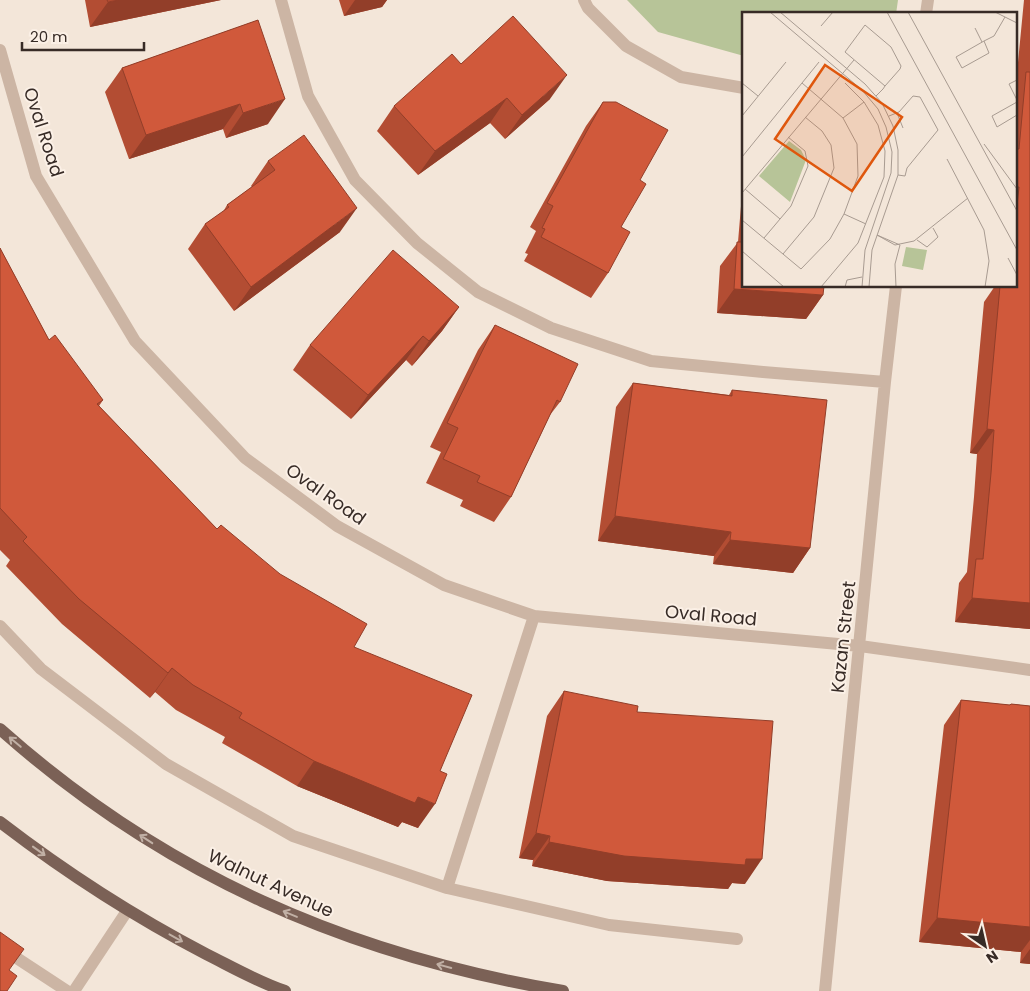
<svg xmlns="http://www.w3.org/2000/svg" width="1030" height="991" font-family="Poppins,sans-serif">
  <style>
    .green { fill: #b7c498 }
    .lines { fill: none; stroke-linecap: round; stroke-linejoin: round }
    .minor { stroke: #ccb5a4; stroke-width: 12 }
    .major { stroke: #7b6156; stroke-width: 12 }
    .wall { fill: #b34d33 }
    .shaded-wall { fill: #923e29 }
    .building { fill: #d0593b; stroke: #923e29 }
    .oneway { stroke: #c1b0a5 }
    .labels { text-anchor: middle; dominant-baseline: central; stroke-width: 4; stroke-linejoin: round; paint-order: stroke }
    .street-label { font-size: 18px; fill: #372b26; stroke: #fbf0e6 }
    .inset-road { fill: none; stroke: #a89b91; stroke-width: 1 }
    .view { fill: #df570d; fill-opacity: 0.15; stroke: #df570d; stroke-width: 2.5 }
    .inset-edge { fill: none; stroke: #372b26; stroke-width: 2.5 }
  </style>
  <rect width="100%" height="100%" fill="#f3e6d9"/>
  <path class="green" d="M627,0H898L896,14H744V56L658,32Z"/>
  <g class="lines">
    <path class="minor" d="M281,0L308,96L355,180L417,243L478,292L551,328L651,361L763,372L885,382
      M584,0L588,8L626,46L681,77L744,88
      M926,14L928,0
      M0,50L36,176L135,341L245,458L337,526L444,585L534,616L860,646L1030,670
      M0,626L41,669L166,764L293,836L447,888L609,925L737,939
      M447,888L534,616
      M0,947L67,991
      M74,991L127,911
      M825,991L885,382L896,286"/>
    <path class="major" d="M0,729C164,875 348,955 563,991
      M0,822C65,872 133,916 206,954C232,967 258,982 285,991"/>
  </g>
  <path class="wall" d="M85,0H221L90,27Z
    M339,0H387L382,7L344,16Z
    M1024,0H1030V629L955,622L959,583L967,572L974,497L977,454L970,453L984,302L995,286H1016V83Z
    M258,20L268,124L226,138L223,129L129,159L105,92L122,68Z
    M461,64L550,99L505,139L490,123L418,175L377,131L394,106Z
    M603,102L640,180L621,227L608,273L591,298L524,261L528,254L525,253L536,231L530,227L586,126Z
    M268,161L340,232L234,311L188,249L205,224L223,212L227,205L252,187L251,186Z
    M744,170V286L823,295L806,319L717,313L720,266L738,242Z
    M0,248L49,340L103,400L99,406L217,529L354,647L440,771L418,828L402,822L398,827L297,786L222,743L225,737L176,710L155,692L150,698L62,624L6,566L10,560L0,550Z
    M459,307L442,331L412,366L406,360L351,419L293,370L310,345Z
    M495,325L560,402L550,415L511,497L494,522L460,506L463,500L426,483L441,452L430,447L478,350Z
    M633,383L729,395L732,390L810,548L793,573L713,564L714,556L598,541L616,407Z
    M564,691L637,712L745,884L732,883L728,889L607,881L532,866L533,860L519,858L547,716Z
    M961,700L1009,705L1011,704L1030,706V964L1020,963L1021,952L919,942L944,725Z"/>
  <path class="shaded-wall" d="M119,0H221L90,27L108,2Z
    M355,0H387L382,7L344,16Z
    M567,75L550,99L505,139L522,115Z
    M507,98L490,123L418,175L435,151Z
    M285,99L268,124L226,138L243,113Z
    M240,104L223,129L129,159L146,135Z
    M357,208L340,232L234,311L251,287Z
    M734,289L823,295L806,319L717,313Z
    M459,307L442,331L412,366L429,341Z
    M423,336L406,360L351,419L368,395Z
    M987,429L994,430L977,454L970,453Z
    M615,516L731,532L714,556L598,541Z
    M730,540L810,548L793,573L713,564Z
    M972,598L1030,603V629L955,622Z
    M172,668L155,692L150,698L168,673Z
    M314,761L418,797L435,804L418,828L402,822L398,827L297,786Z
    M536,833L550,836L533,860L519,858Z
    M549,842L746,859H762L745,884L732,883L728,889L607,881L532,866Z
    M937,918L1030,927V940L1021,952L919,942Z
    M1030,949V964L1020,963Z"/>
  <path class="building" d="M107,0H119L108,2Z
    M513,16L567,75L522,115L507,98L435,151L394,106L452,54L461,64Z
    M258,20L285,99L243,113L240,104L146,135L122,68Z
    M1026,72H1030V603L972,598L976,559H983L991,473L994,430L987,429L1000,286H1016V215L1019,187H1016V149H1019Z
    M603,102H616L668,130L640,180L646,184L621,227L630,232L608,273L541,237L545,229L542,228L553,206L547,203Z
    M304,135L357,208L251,287L205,224L229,207L227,205L275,170L268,161Z
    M737,242H744V286H824L823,295L734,289Z
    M0,248L49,340L55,335L103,400L97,404L217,529L221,525L280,574L367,624L354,647L472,695L440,771L447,774L435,804L418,797L415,803L314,761L239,718L242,713L193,685L172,668L168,673L79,599L23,541L27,537L0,508Z
    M393,250L459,307L429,341L423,336L368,395L310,345Z
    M495,325L578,364L560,402L557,400L511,497L477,482L480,476L443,459L458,428L447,423Z
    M633,383L732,396V390L827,400L810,548L730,540L731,532L615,516Z
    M564,691L638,706L637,712L773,721L762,859H746L745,865L624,856L549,842L550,836L536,833Z
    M961,700L1010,705L1011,704L1030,706V927L937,918Z
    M0,932L24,949L9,970L17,976L7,991H0Z"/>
  <defs><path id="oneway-shaft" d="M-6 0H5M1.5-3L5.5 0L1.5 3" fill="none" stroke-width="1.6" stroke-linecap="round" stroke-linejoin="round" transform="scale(1.25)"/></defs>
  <g class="oneway">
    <use href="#oneway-shaft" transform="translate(15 742) rotate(-140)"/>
    <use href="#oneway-shaft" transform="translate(146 839) rotate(-147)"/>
    <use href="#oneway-shaft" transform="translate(39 851) rotate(36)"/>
    <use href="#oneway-shaft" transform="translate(290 914) rotate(-157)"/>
    <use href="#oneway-shaft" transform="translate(176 938) rotate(29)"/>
    <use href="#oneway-shaft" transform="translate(444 966) rotate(-165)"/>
  </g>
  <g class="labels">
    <g class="street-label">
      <text transform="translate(44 132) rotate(72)">Oval Road</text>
      <text transform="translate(326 494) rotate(35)">Oval Road</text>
      <text transform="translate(711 615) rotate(5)">Oval Road</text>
      <text transform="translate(843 637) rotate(-84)">Kazan Street</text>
      <text transform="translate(271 883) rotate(25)">Walnut Avenue</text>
    </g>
  </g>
  <g transform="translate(742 12)">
    <rect width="275" height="275" fill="#f3e6d9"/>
    <path d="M47,129L59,138L64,148L48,190L17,164ZM164,235L185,238L181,258L160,254Z" fill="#b7c498"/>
    <path class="inset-road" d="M28,0L120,78L136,97L144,115L150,140L149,161L123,238L120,275M38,0L123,72L140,91L151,114L156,138V163L130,238L127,275M145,0L275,238M166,0L275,199M253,0L275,11M79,14L91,0M233,16L240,30M242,29L247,41L220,56L214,45L242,29L252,24L263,5M275,68L267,72L275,88M0,71L16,84M134,84L141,77L143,74L158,57L159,54L149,35L123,13L103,40L143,74M275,90L250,104L255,115L275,103M155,101L161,116M0,104L44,50M147,104L157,100L171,84L178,85L196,118L165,156L163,164L156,163M101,106L122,90M242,132L275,177M0,145L77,50M205,147L242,218L247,249L243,275M3,177L38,207M0,181L112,48M102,202L124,212M0,208L59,257L88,227L102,202L116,164L115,132L101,106L60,71M135,223L153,233L172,229L226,186M135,223L158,233M22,226L49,194L66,154L63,139L46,125M175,228L185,235L196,225L191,216M0,239L42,275M41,242L72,205L92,156L89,133L80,119L63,105M266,246L275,263M79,275L116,231L142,165L143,139L136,113L122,90L103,71M103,275L105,268L120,265M154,275L153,252L158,233"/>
    <path class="view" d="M83,53L160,105L110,179L33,127Z"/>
    <rect width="275" height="275" class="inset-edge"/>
  </g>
  <g transform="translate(985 946) rotate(146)" stroke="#fbf0e6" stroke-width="4" paint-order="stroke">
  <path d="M0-4L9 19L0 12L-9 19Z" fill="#372b26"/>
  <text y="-8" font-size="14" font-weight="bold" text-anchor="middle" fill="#372b26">N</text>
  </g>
  <path d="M22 42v8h122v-8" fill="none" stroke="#372b26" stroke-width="2.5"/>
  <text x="30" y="42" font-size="15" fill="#372b26" stroke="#fbf0e6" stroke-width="4" paint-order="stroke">20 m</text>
</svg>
